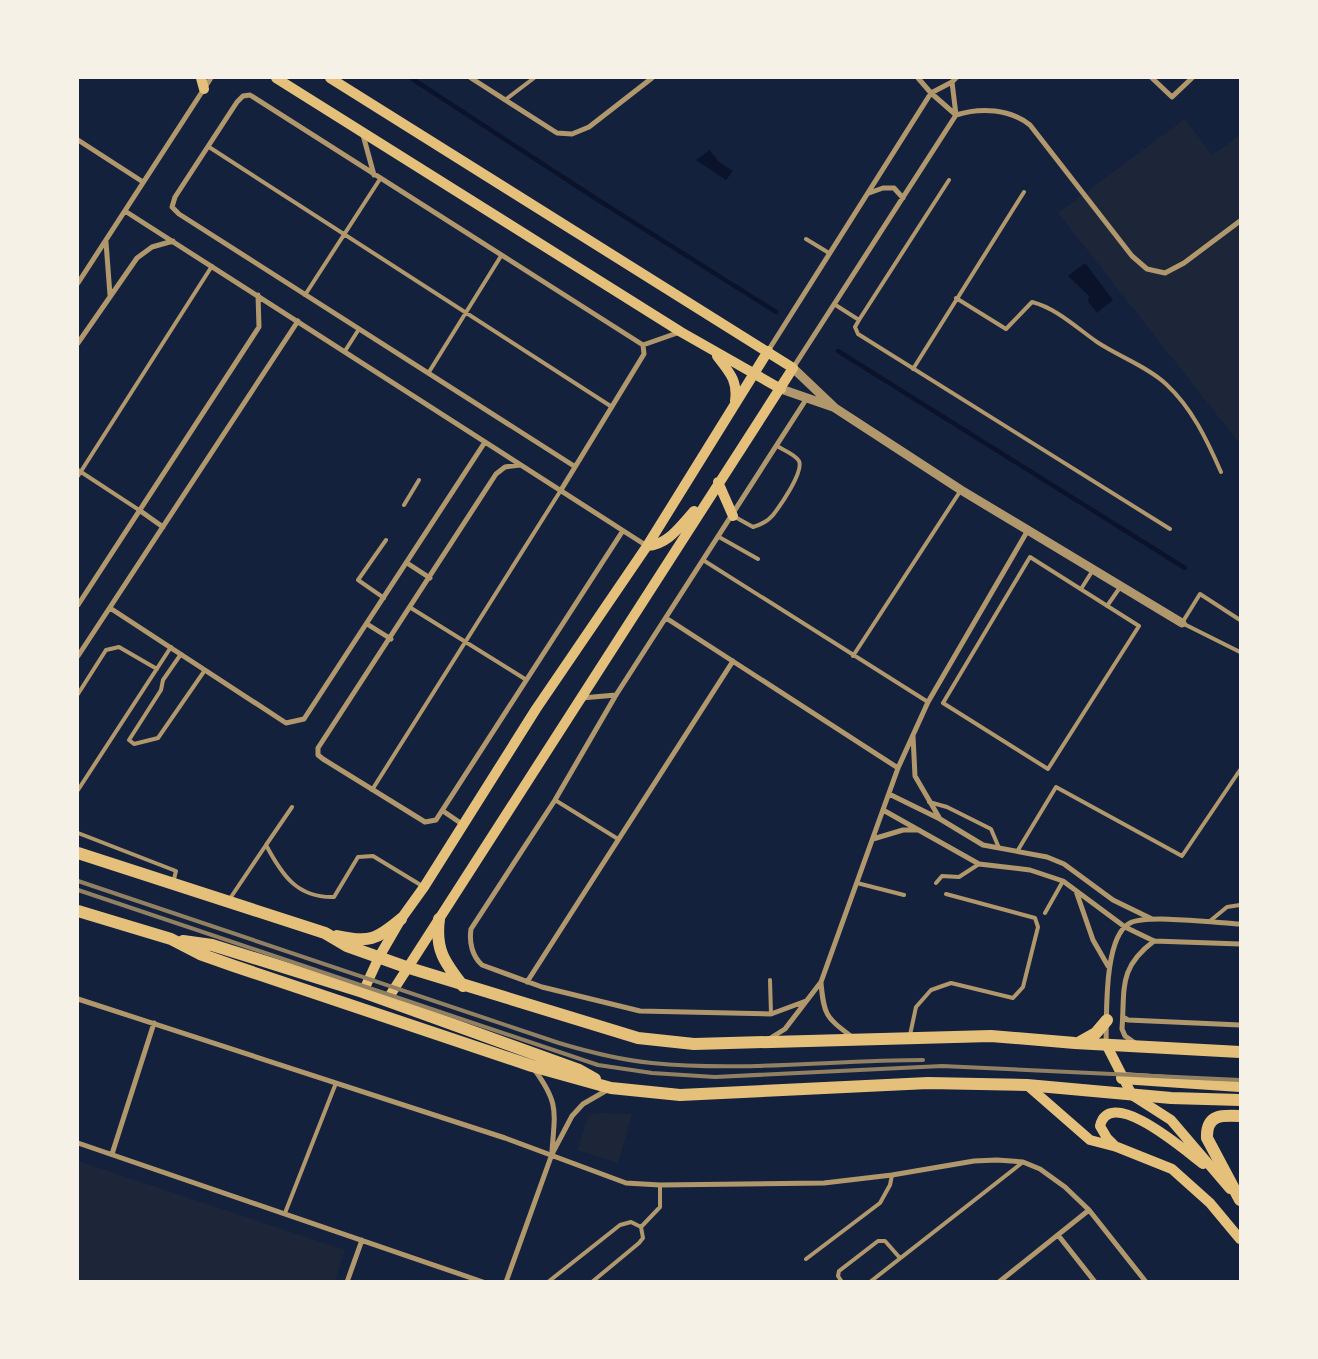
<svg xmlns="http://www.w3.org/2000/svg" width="1318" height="1359" font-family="'Titillium Web',sans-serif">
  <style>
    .green { fill: #1d2539 }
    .water { fill: #0b132b }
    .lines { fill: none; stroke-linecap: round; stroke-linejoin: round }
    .stream { stroke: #0b132b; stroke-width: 4.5 }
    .service { stroke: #b1986c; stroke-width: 4 }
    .minor { stroke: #b1986c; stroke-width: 5 }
    .tertiary { stroke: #b1986c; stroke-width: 9 }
    .secondary { stroke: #e5c07b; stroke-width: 10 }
    .primary { stroke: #e5c07b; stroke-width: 12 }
    .rail { stroke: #918062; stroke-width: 4 }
  </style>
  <rect width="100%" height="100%" fill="#14213d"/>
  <path class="green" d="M1185,119L1212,155L1240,135V444L1058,213Z
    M598,1113L632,1114L618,1163L577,1150L589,1115Z
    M78,1161L345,1250L335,1281H78Z"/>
  <path class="water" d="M710,150L718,161L733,171L726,180L696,160Z
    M1085,263L1113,300L1097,313L1088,301L1089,296L1068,276Z"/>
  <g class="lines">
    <path class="stream" d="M411,78L595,198L776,312
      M838,351L1185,568"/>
    <path class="service" d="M505,100L534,78
      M209,147L612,407
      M949,180L859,320L855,327L858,334L1170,529
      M806,239L829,253
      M305,295L380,179
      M956,298L1006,329L1032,302C1056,308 1077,328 1097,342C1118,356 1148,367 1166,384C1192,408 1207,440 1221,472
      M834,304L859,320
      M345,351L359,329
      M913,369L1024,192
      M429,372L501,256
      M78,470L139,510
      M78,476L212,266
      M404,505L419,480
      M735,517L753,527C760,525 768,521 773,515C780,506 804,472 799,461C795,454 783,450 777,446
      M719,537L758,559
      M1030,557L1139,626L1048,769L943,703Z
      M703,560L928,702
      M1081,589L1093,570
      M384,598L358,580L386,540
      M1107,606L1121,586
      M411,608L525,679
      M1240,620L1200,594L1182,623L1240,652
      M181,654L163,680L161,690L129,740L134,744L158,738L205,670
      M853,656L961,490
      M78,694L106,650L119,647L157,669
      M78,790L171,647
      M372,790L561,490
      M555,800L618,839
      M929,802L947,807L991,829L999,848
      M78,833L176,871L173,883
      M266,845L292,807
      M1018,850L1056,787L1182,856L1240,770
      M857,883L904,895
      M936,883L942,876L959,877L979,864
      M229,900L266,845C282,875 297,898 334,897L358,857L373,856L424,887
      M1045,913L1063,881
      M1210,921L1227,907L1240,905
      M770,980L771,1014
      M910,1035L916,1007L931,990L951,983L1013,998L1023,987L1038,927L1035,918L946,894
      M285,1213L336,1083
      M641,1227L660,1207V1185
      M806,1259L880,1203L890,1185L892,1175
      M548,1282L620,1225L631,1222L641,1227L643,1238L639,1243L592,1282
      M842,1282L838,1276L839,1271L878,1241H885L900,1258
      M870,1282L1023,1162"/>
    <path class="minor" d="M471,78L557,133L572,134L589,127L652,78
      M918,78L931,93L956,115
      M1152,78L1172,97L1192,78
      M956,115C981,107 1010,109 1030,125L1132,256L1147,269L1165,273L1184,263L1240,221
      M363,135L374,175
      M78,140L143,182
      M869,193L883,188H894L903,198
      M125,211L647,546
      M106,242L110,295
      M78,283L211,78
      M78,343L137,258L152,247L173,241
      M643,345L680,332
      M768,351L931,93L952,82L956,78
      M793,368L956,115L952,82
      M520,465L505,467L496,474L318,748V755L323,759L425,822L436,820L622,532
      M574,466L179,214L172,207L175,197L237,102L243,96L250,95L643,345
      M561,490L644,354L643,345
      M139,510L163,527
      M407,563L430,578
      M78,605L259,327L258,295
      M110,608L286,723L304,719L485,442
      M666,618L898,768
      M367,624L391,639
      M78,656L298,321
      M582,698L616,695
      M913,736L915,776L940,819
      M889,794L940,819L983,845L1047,857L1064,864L1113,900L1152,919
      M883,810L979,864L1030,870L1063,881L1125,927L1154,941L1240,944
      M443,811L462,824
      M873,839L903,830H919
      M1076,891L1093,940L1108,966
      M527,982L733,661
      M821,983C824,1016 826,1017 852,1037
      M78,999L505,1138L626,1183L660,1185L824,1183L892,1175L974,1161L997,1160L1023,1162L1040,1169L1065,1187L1089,1210L1146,1282
      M806,1001L771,1014L640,1011L542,987L482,965C472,956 469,942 471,929L555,800L616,695L807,398
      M1123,1017L1128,1020L1240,1025
      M769,1039L785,1029L821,982L898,768L928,702L1028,530
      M1106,1043C1107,1017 1103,937 1130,923C1147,914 1218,923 1240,924
      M1135,1043L1125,1036L1122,1029C1125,988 1118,968 1154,941
      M534,1069C559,1103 555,1111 552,1151
      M78,1143L483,1282
      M112,1154L154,1023
      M1058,1235L1095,1282
      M347,1282L362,1240
      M506,1282L552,1154L572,1116L583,1104L609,1089
      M999,1282L1089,1210"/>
    <path class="tertiary" d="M793,368L835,408L961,490L1182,623
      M781,389L833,407"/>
    <path class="secondary" d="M201,78L204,89
      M276,78L681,332L781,389
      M330,78L793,368L387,1000
      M717,356C729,372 738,380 735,401
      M718,482L733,516
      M647,546C668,545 680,526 694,511
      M363,992L379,957L401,919L424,887L536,709L647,546L768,351
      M1106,1044L1132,1095L1171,1120L1230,1189
      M1027,1085L1090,1140L1117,1147L1172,1169L1210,1203L1240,1239
      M1116,1147L1107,1138L1100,1126C1110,1084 1188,1153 1203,1164"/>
    <path class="primary" d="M78,853L325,933L347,946L406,967L638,1038L694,1044L991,1036L1075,1043L1240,1052
      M78,911L171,939L200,954L234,966L532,1066L611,1088L680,1095L928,1083L1027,1085L1171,1098L1240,1100
      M439,919C435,949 444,962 463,986
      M337,936C369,943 376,940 401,919
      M183,941L212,945L363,992L579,1070L595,1079
      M1080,1042L1096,1033L1107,1020
      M1122,1078L1240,1086
      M1240,1116C1222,1115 1206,1114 1207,1138L1240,1200"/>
    <path class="rail" d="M78,881L559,1043C589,1052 620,1060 652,1063C742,1072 833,1060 923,1060
      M78,890L598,1065L652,1073L715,1077L942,1066L1240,1080"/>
  </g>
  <rect width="1318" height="1359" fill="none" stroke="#f6f1e7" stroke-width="158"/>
</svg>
